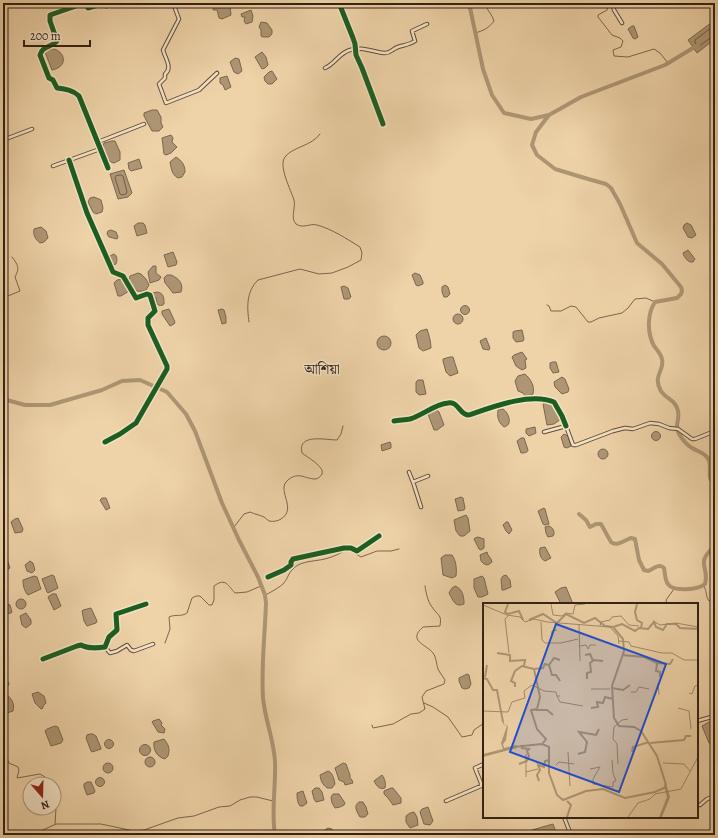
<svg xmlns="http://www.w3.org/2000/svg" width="718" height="838" font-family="Alegreya,'Noto Serif Bengali',serif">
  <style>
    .water { fill: #ae9675; stroke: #7c674e }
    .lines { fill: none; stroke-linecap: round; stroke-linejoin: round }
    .shore { stroke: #705c44; stroke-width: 1 }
    .stream { stroke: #7c674e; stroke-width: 1 }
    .river { stroke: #ae9675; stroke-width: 4 }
    .minor-casing { stroke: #604d38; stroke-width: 4.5 }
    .minor { stroke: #f4e2c6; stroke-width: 2.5 }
    .cycleway-casing { stroke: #f4e2c6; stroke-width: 8 }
    .cycleway { stroke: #1b5e20; stroke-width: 5 }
    .labels { text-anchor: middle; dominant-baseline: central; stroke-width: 3; stroke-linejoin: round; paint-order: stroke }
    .quarter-label { font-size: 14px; fill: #312113; stroke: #f4e2c6 }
    .inset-river { fill: none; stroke: #ae9675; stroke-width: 2 }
    .inset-road { fill: none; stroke: #a28b6c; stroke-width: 1 }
    .view { fill: #1d4ed8; fill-opacity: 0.15; stroke: #1d4ed8; stroke-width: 2 }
    .inset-edge { fill: none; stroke: #312113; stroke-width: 2 }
  </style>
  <rect width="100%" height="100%" fill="#eed2a8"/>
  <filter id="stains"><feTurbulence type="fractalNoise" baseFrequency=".005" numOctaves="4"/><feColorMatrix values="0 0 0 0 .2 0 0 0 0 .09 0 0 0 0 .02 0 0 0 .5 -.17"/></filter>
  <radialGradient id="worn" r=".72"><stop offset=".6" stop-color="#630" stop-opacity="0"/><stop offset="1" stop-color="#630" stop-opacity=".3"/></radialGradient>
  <path class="water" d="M214,3H227L230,6L231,15L222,19L219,18L217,10H213Z
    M251,10L253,16L252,22L246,24L244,21L245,17H242L241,14Z
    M715,20V39L697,53L688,40Z
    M261,22L267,23L272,30V34L269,37H263L261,36V30L259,27Z
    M632,26H634L638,37L635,39L633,38L628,29Z
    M51,49C63,48 71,66 52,70L45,52Z
    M262,52L266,57L268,65L265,68L262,69L259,64L255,57Z
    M235,58L239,59L242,71L238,74L234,72L230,62Z
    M272,71L277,79L272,84H268L265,81L264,77L269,72Z
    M227,76L231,87L225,90L223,85L220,83V78Z
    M152,110H157L161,117V123L163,127L159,131H152L144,116V113Z
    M171,135L173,138L172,142L177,147L171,153L166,155L164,154L162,138Z
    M112,141H115L120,152V160L114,163C107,162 104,153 103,146L104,143Z
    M176,157C182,161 185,165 185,172L182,177L178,178C172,175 171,168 170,162Z
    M139,159L142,168L131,171L129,169L128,163Z
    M124,170L132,193L128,197L118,199L110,174Z
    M94,197L101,200L103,208L102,212L96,214L93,212L88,202L90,198Z
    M138,223H143L145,225L147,233L137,236L134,226Z
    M687,223L691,225L696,235L692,238L688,237L683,228L684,225Z
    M41,227L46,231L48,238L44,242L40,243C35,239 33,235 34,229Z
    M111,230L116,232L118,237L117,239L109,237L107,234L108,231Z
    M688,250L695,259L693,262C688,263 684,257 683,253Z
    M173,252L177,262L176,265L168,267L164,255Z
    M114,254C118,256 117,261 116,264L113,265L110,256Z
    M153,266H156V273L161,277L159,280L150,283L148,272Z
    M138,273L141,274L146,279L149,285L146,290C135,294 134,289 129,280L130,276Z
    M415,273L420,275L423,282V284L418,286L416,285L412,275Z
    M167,275H171C178,278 184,283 181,292L173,293L166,284L165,283L164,278Z
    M123,279L125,282L129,291L121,296H118L114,283L117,280Z
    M445,285L448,287L450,294L447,297H444L442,292V287Z
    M344,286L348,288L351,297L349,299H344L341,287Z
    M157,292C164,293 164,298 164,304C162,306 159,306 157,304L156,298H152L151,295L153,293Z
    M460.5 310a4.5 4.5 0 1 1 9 0a4.5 4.5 0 1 1-9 0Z
    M169,309L175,322L174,324L170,326L162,314V311Z
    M222,309L224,310L226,317V323L222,324L218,310Z
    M453 319a5 5 0 1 1 10 0a5 5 0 1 1-10 0Z
    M427,329C429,335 431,342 431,348L423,351L419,348L416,335L420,331Z
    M522,330L524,339L523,341L516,342L513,338V332L515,331Z
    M377 343a7 7 0 1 1 14 0a7 7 0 1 1-14 0Z
    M486,338L490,348L489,350L483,349L480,341Z
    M522,352L527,359L525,360L526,368L522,370L516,366L512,357L514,355Z
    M450,357H453L458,373L450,376L446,372L443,361V359Z
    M553,362H556L559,372L553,373L550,368V363Z
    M525,374C531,379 535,387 533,394L526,397L523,393L518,391L515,381L518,376Z
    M562,377L565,379L569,389L568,392L562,394L555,387L554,382Z
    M418,380H423L426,394L419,395L416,392V382Z
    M549,401C555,404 561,412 561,419L554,424L547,425L543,404Z
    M503,409C509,413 513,425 504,427C498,422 497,417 498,410Z
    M437,410L439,412L444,425L437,430H434L428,414L432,411Z
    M535,427L536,433L529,436L526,433V429Z
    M651.5 436a4.5 4.5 0 1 1 9 0a4.5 4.5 0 1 1-9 0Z
    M564,434L568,436L571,446L567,448L564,447L561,437Z
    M521,438H524L528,450C528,453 523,453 521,453L517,441Z
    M390,442L391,444V448L382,451L381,445Z
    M598 454a5 5 0 1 1 10 0a5 5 0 1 1-10 0Z
    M461,497L463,498L465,508L464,510L458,511L455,499Z
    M102,498H106L110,508L106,510L100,500Z
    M544,508L545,509L549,524L545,525L543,524L538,511Z
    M466,515L468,518L470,531L464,536H460L456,531L454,520Z
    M18,518L23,529L22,532L15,533L11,522L15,519Z
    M506,522H508L512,530L509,534L506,531L503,525Z
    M549,526C553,528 554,530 554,534L553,536L548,537L546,533L545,527Z
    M478,537L484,539V548L481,550L479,549L474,539L475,538Z
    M545,547L551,558L545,561C540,559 539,552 540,548Z
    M487,552L488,555L491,559L492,562L488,565L484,564L481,561L480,555Z
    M3,554L6,556L10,568L4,572H3Z
    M445,555H452C456,560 457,569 456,576L452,578L443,575L441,558Z
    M30,561L33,563L35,570L32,573L27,571L25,565Z
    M52,575L54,576L58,588L48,593L47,592L42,579Z
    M506,575L510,580L511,587L504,590H502L501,579L503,576Z
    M34,576L37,577L41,589L28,595C24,591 23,585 23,580Z
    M482,576L484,578L488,594L482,597H478L474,588V579Z
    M455,586C463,589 464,597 464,604C455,608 453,600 449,593L452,588Z
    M566,587L573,604H561L555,592L561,588Z
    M52,594H56L61,606L54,610L48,597Z
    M16 604a5 5 0 1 1 10 0a5 5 0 1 1-10 0Z
    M7,604L10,605L12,612L11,613L6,614L4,605Z
    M91,608L97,621L96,623L87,626L84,621L82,611L83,610Z
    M26,613L31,620V624L26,628L22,625L20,616Z
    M3,671L9,684L7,687L3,690Z
    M467,674L469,675L471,684L469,688L465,689L462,688L459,681V678Z
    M38,692L44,696L46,703L43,706V708L41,709L35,703L32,694Z
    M6,694C12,699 15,704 13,711L7,713C3,709 3,701 3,695Z
    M159,719L162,723L161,725L165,729L164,733L158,732L152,722L153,721Z
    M709,722H713L715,726V742L709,743L702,726Z
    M55,726L58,727L63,740L61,743L51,746L45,731L47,729Z
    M90,734H93L96,736L101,748V749L92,752L91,751L86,738L87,735Z
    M164,739C169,745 170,749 168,756L165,759C157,757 153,750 154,742Z
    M104.5 744a4.5 4.5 0 1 1 9 0a4.5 4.5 0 1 1-9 0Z
    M139.5 750a5.5 5.5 0 1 1 11 0a5.5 5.5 0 1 1-11 0Z
    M145 762a5 5 0 1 1 10 0a5 5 0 1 1-10 0Z
    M343,763L346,764L350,775V778L352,780L353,783L345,785L344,782L339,780L335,768Z
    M103 768a5 5 0 1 1 10 0a5 5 0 1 1-10 0Z
    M328,771C333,773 334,779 335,784L332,788H327C322,784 321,781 320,775Z
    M382,775C385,779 386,783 385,788C379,790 376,785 374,781Z
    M95.5 782a4.5 4.5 0 1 1 9 0a4.5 4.5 0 1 1-9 0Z
    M87,782H91L95,791L94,793L87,795L84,787V784Z
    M315,788H319L322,792L324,800L316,802L314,799L312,791Z
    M391,788H393L401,798V803L393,805L388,798L384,794V791Z
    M303,791L307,803L303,806H300C297,802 297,797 297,793Z
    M333,794H339L345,803L344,805L340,807L335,808L332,803L331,797Z
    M359,802H363L366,807L368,814L365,817H360C357,812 353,806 359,802Z
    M428,807L433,821L430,825L424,824L420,812L422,809Z
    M414,812L417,817L418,825L410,828L406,822V816L410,813Z
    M553,824L557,835H534L532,830Z
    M328,828L332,829L335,835H323V831Z"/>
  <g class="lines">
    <path class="shore" d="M715,25L695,40V43L699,46L712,37L715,36
      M121,175L123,176L127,192L126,194L122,195L120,194L115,178L116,176Z"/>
    <path class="stream" d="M606,3L608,6L607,10L598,15V17L612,35L620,38L623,41L621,47L613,50L614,56L628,57L654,49L660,53L668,63
      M475,33C483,31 489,28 494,21C492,14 487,10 484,3
      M3,298L20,291L15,277C20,268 18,265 12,257
      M547,305L549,306L551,311H561L571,306L576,307L588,322H591L599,318L622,313L628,308L635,299L646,298L655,302
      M249,322C247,307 246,292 258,280L300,269L319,274L332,273L348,267L361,260L362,253L360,247C347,239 332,229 317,225C310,223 303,229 296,224C290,218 296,207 294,200C291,190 278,166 285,157C292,147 312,146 320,134
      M234,527L244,514L250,512C254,514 260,515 264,517C266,518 267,520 269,521C273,522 278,521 281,519C297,509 278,492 286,482C297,470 305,479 315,479C318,479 321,476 322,474C325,467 307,457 302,453C297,433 326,440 337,440L341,434L343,426
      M703,585C708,592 705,595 709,601L715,600
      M265,595C268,594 280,587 283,584C289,578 287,572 298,565C306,561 316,561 325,559C333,557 341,553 348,549L361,557L377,551H391L399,549
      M667,604L666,600L674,589
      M165,643L170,629L169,617C175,614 182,617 187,613L192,598L196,596H200L209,605H212L214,600V586C226,577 228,586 235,593L247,592L261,586
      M424,703L433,707L448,717L462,737L472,735L474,730L484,723
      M372,725L373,728L393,724L411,714L419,713L425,709L422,697L426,691L444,684L445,680C443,677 441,674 439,671C436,666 437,658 433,653C426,644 407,641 423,627L440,626C442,614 438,616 432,607C428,602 426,593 425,586
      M4,753L9,763L18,767L19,770L17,778L40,774L45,777L46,784
      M54,805L56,808L55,824
      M32,835L56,824H101L134,831L144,830L178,818L194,816L219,807L230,806L240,800L250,797H257L273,801"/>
    <path class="river" d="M469,3L483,69L492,95L504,113L531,119L549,115L581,97L665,65L698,45
      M549,115L536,132L532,145L537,155L555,169L588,179L606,184L611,188L620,204L637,243L662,264L681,287L682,291L681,294L677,298L655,302C647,314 647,333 654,346C657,350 661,354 662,359C665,371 652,375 661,391C666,399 676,400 678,411C680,420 674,426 679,434C682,439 687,445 692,448C698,452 705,452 709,460C711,466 709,472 710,478C711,480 714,483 715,486
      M3,399L25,405H50L102,390L122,381L140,380L167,392L186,414L195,431L222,503L239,540L258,577L265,595L266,603C265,635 261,667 263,698C265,720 274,740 275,762C276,786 271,811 275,835
      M579,514L586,520L590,527L596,524H601L611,542C617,547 625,540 631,538L635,539L639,560L644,570L648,571C654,569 658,563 664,568C665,573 665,581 668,584C673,592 698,590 705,584C710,566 694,564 715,546"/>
    <defs>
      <path id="minor" d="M173,3L179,19L163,50C165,58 173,68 165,74V78L159,84L166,103L199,90L217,73
        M339,3L353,38L355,44L356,55L362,68L383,124
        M612,3L614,10L622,23
        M325,68C335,64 339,53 350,50C362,46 372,52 384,53C390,54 392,49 398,47C404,45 409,45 415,41L412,31L427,24
        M3,140L32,129
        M98,142L144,124
        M69,160L87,213L113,272L123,276L136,298L147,294L150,295L155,311L148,318V325L167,366V369L136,423L120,434L105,442
        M53,166L100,149
        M108,168L79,96C73,90 65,89 57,88L53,80L49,78L40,55C42,46 52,47 57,41L50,21V15L82,4L85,3L88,8L102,4L106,6L116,3
        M394,421C399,420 405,420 410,419C423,415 435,404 448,403C459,401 459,415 469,415C492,407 531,392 554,402L562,416L566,426
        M544,432L566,426L573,445H576L613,431L625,428L633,429L650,423L659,424L669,428L678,429L692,439H695L715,431
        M409,472L414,485L421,507
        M413,482L428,476
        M268,577L284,570L291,565V562L293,559L344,548H351L357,551L379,536
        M105,647L110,653L117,651L127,645L131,650L134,651L153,644
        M43,659L77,646L81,645C88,649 97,648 105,647L109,637L117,630L116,614L146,604
        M3,711L5,715
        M697,721L715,716
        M446,801L481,786V783L475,768L484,764
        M700,805L707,799L715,796
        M564,817L571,835"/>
    </defs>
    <use href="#minor" class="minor-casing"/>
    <use href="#minor" class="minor"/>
    <defs>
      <path id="cycleway" d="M339,3L353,38L355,44L356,55L362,68L383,124
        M69,160L87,213L113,272L123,276L136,298L147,294L150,295L155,311L148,318V325L167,366V369L136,423L120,434L105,442
        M108,168L79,96C73,90 65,89 57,88L53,80L49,78L40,55C42,46 52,47 57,41L50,21V15L82,4L85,3L88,8L102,4L106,6L116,3
        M394,421C399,420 405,420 410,419C423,415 435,404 448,403C459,401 459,415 469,415C492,407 531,392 554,402L562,416L566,426
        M268,577L284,570L291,565V562L293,559L344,548H351L357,551L379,536
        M43,659L77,646L81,645C88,649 97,648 105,647L109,637L117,630L116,614L146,604"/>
    </defs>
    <use href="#cycleway" class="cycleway-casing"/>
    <use href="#cycleway" class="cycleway"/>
  </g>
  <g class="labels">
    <g class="quarter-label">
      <text x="322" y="369">আশিয়া</text>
    </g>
  </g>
  <g transform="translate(483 603)">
    <rect width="215" height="215" fill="#eed2a8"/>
    <path d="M20,116L21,121L25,123L23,137L20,141L21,145L33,142L34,145L0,154V151L20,146L18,140L24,123L20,121ZM183,180L187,194L179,214H176L184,194L181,182Z" fill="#ae9675"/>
    <path class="inset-river" d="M25,1L22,9L25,11L36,8L40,17M154,1L152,9L154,17L159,20L158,25M46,17L60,11L74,20L83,11L101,20L112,15L122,23L130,24L140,36L141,48L129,83L131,115L136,123L151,124L158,128L174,153L183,182M130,24L139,21L152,28L156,25L165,26L171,19L173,24L180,27L184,21H193L197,25L215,26M14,50L27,52V58L42,57L41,63M102,52L107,51L110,58M139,52L161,54L174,60L187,61L190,56M174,61L173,68L177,69V74M66,62L71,55L77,57M2,74L4,62M0,75L4,76L10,87H14L20,119M104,76V70L108,69L107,60L111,57L120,58M32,84V80L28,78L32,68L39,63L51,66M129,85L140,87L147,82M108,105L115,104L114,99L120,100L122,94L130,96M53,107H64L70,112M60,140L63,136L54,126L48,107L54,106L57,94L51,66L60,65L62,61L66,62L69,72H73L77,78M167,140L201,137L203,133H208M30,144L59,141L66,144V170L74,192L80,197L103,188L120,186L142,195L172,189L183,184M149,149L150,144L166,139M95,151L102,149L104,139L96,129L113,132L116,126M36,161L44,158L46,153L44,148L46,146L39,145L38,142M56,178L54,172L57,167L55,162L61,164L62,158L66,157M84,198L88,202L84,214"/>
    <path class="inset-road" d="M68,1L70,12L79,13L83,10L90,11L92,2L102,1M0,2L24,12L37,14L42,19L51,16L64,19L127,24L135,33L136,41M26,12L22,16L26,50M170,18L177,22L193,20L215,24M58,19L59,37L62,40H78L95,36M96,21L97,58M117,23L118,19L127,17L129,14L138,13L146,22L156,23M68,35L69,28L74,27M136,38L146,39L148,43L179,50H189L201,57H215M97,43L103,42L105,46L107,42H113M175,80L176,92M108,86H127M148,89H153L156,84L166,86M206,90L209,91L212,83L215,82M74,93L77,99L100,103M195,105L206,108L208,126M0,108L25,109L29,99L42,95L41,88L49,82L61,88L73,89L74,93H77M85,149L87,183M180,160L201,161L207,168M135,161L134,141L130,136L131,124L139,117L145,116M73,162L76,159L91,161M107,166L117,164L110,176V181L130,184V179L133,178L130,170L129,157M43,169L55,166M43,174V151M0,185V198M145,214L155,200L167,196L172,191L198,186L215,154"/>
    <path class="view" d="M73,21L183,61L136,189L27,149Z"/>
    <rect width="215" height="215" class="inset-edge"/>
  </g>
  <rect width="718" height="838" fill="none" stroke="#eed2a8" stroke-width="16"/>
  <rect x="4" y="4" width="710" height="830" fill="none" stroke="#312113" stroke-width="2"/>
  <rect x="8" y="8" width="702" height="822" fill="none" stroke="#312113"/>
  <g transform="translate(42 796) rotate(160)"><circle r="19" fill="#f4e2c6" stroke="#a6957e"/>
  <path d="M0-3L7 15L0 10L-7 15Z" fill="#8f2418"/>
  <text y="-6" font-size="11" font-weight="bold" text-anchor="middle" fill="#312113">N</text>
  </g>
  <path d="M24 40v6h66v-6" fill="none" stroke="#312113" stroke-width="2"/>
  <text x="30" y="40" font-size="12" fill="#312113" stroke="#f4e2c6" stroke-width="3" paint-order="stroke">200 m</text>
  <rect width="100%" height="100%" filter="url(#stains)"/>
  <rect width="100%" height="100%" fill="url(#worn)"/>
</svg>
